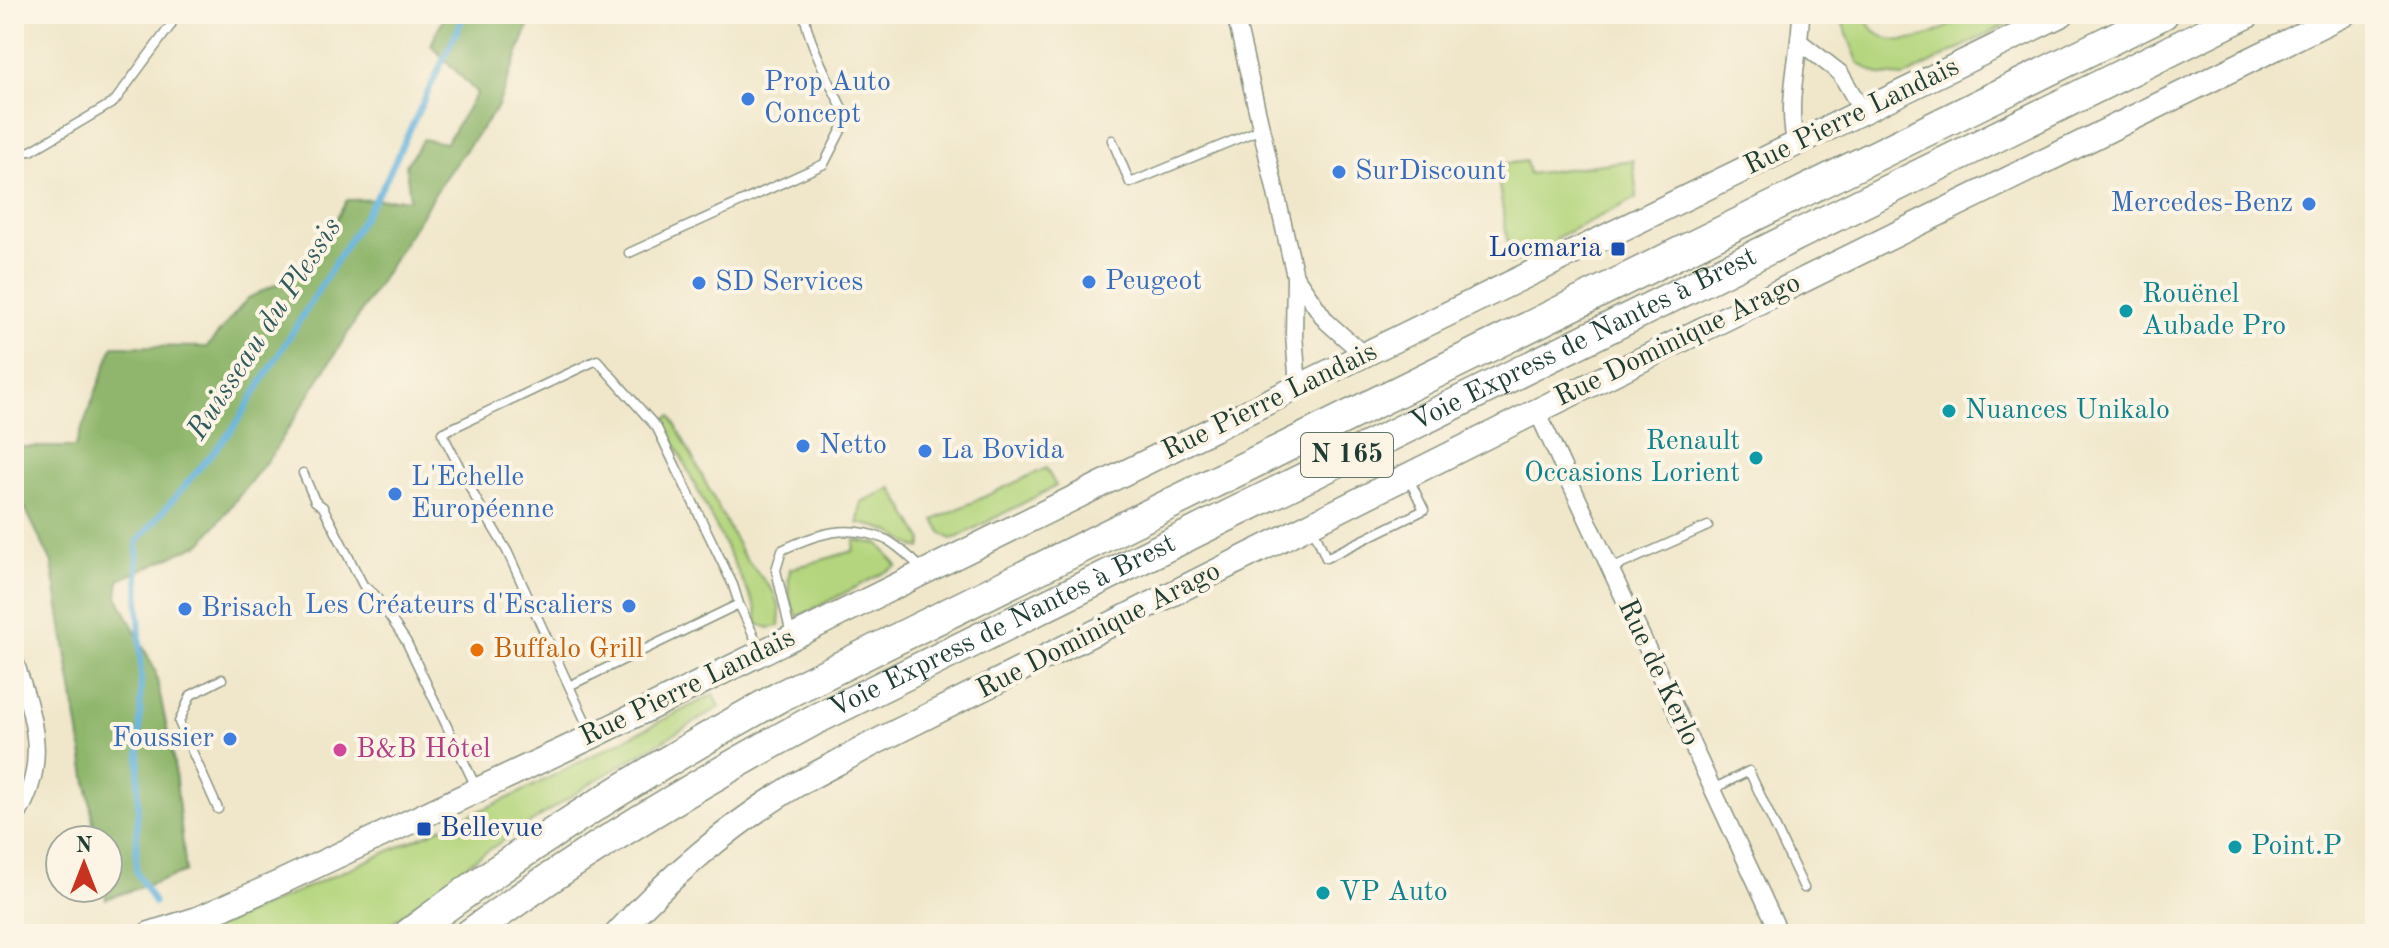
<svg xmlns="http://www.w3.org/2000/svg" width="2389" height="948" font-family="'Old Standard TT',serif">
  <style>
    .green { fill: #b4d57d; stroke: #6a8958; stroke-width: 2 }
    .forest { fill: #8fb66c; stroke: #577a50; stroke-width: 2 }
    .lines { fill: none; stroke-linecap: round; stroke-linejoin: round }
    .stream { stroke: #63b2dd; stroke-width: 6 }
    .lane-casing { stroke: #889280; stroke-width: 11 }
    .street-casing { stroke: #889280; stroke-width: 19 }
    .secondary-casing { stroke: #889280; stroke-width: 27 }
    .highway-casing { stroke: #889280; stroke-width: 33 }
    .lane { stroke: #fff; stroke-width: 8 }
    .street { stroke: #fff; stroke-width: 16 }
    .secondary { stroke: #fff; stroke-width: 24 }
    .highway { stroke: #fff; stroke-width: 30 }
    .shop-dot { fill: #3f7fe0; stroke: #fcf5e5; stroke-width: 3 }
    .transit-dot { fill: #1a4fb4; stroke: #fcf5e5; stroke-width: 3 }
    .culture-dot { fill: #0f9aa8; stroke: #fcf5e5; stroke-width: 3 }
    .food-dot { fill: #e8710a; stroke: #fcf5e5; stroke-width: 3 }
    .hotel-dot { fill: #d1479c; stroke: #fcf5e5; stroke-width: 3 }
    .labels { text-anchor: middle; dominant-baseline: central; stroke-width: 8; stroke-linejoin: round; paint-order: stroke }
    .shield { fill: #fcf5e5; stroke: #617469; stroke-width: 2 }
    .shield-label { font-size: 26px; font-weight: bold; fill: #1f3d34 }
    .shop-label { font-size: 28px; fill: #366cbe; stroke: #fcf5e5; text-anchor: start }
    .street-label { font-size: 28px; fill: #1f3d34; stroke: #fcf5e5 }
    .transit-label { font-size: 28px; fill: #164399; stroke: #fcf5e5; text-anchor: end }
    .culture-label { font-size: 28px; fill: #0d838f; stroke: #fcf5e5; text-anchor: start }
    .food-label { font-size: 28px; fill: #c56008; stroke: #fcf5e5; text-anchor: start }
    .hotel-label { font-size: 28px; fill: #b23c85; stroke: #fcf5e5; text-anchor: start }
    .water-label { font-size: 30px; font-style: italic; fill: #305a5e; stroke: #fcf5e5 }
  </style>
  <rect width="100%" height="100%" fill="#fcf5e5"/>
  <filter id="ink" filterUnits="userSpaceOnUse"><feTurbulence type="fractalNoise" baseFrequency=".0125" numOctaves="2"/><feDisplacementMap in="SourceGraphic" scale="16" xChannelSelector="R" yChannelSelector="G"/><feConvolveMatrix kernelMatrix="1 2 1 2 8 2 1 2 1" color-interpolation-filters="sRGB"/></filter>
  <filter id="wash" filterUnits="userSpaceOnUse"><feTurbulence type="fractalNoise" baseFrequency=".006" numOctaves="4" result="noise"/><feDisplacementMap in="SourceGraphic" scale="32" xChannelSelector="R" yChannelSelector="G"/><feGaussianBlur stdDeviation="1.8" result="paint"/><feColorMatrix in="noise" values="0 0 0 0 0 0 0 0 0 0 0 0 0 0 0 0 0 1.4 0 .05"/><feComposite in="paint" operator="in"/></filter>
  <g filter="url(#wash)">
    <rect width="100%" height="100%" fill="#f0e7cb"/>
    <path class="green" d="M1839,14H1860C1866,20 1872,29 1878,34C1903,50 1945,33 1963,14H2026L1904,77L1880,75L1859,64Z
      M1633,160L1637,198L1556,238L1558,243L1511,264L1496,165L1526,161L1529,174Z
      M671,416L743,555L773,591L780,609L779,626L769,628L758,624L756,608L665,424V419Z
      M1046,468L1056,486L958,537L951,539L942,533L934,520Z
      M892,488L923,541L921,548C911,547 906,541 897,536C885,528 872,526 858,523L861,502Z
      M855,540L879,544L897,566L798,617C788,604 787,585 790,569L853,551Z
      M714,694L720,707L596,780L478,857L377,934H202L513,796Z"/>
    <path class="forest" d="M445,14H533L497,108L444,179L273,453L202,543L119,580L117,596L155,670L174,763L186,872L106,899L104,888H108V840H96L52,563L16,490L19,447H75L113,346L207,347L248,298L309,268L347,200L410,199L406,165L423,139L446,143L477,93L431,45Z"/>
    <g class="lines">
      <path class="stream" d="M154,903L136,871L141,680L137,542L232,430L384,184L465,14"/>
    </g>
  </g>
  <g filter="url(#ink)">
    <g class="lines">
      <defs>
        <path id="lane" d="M1112,140L1130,183L1261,129
          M14,152L31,151L114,102L171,25L174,14
          M629,253L824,164L847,119C837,96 804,35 805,14
          M303,473L315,501L323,507L363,585L375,595L406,641L477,789
          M1312,525L1326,558L1424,510L1409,479
          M1611,569L1708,526
          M791,635L776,570L782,550C818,533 848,523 887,540C899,546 911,559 922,568
          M569,686L507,551L476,499L442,433L597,360L657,428L733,585L739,604
          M592,735L569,686L739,604L761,651
          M1713,789L1749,771L1804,888
          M218,809L179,722L191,695L222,679"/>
        <path id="street" d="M1235,14L1295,276L1294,334L1298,387
          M1800,42L1840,73L1863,112
          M1796,145C1785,103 1800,57 1801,14
          M1295,276L1326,321L1364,355
          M1537,411L1780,934
          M14,658C34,718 51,764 14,821"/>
        <path id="secondary" d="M150,934L198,919L279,883L593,736L1298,387L2062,14
          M617,934C665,880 734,822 796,785C821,771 847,758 872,744L1537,411L2344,14"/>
        <g id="highway">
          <path d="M409,934C527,845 651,768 781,696L2163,14"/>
          <path id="s1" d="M470,934C580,853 696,784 816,719L2245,14"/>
        </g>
      </defs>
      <use href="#lane" class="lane-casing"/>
      <use href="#street" class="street-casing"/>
      <use href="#secondary" class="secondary-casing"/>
      <use href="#highway" class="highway-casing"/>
      <use href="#lane" class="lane"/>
      <use href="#street" class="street"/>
      <use href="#secondary" class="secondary"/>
      <use href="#highway" class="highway"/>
    </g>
  </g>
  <g class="shop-dot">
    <circle cx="748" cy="99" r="8"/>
    <circle cx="1339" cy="172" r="8"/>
    <circle cx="2309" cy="204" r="8"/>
    <circle cx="1089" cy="282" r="8"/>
    <circle cx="699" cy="283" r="8"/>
    <circle cx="803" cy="446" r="8"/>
    <circle cx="925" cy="451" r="8"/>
    <circle cx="395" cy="494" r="8"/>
    <circle cx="629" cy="606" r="8"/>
    <circle cx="185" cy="609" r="8"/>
    <circle cx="230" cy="739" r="8"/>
  </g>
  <g class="transit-dot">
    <rect x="1610" y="241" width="16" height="16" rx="4"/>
    <rect x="416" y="821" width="16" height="16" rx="4"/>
  </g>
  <g class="culture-dot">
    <circle cx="2126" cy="311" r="8"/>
    <circle cx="1949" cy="411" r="8"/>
    <circle cx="1756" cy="458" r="8"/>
    <circle cx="2235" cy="847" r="8"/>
    <circle cx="1323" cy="893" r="8"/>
  </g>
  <circle class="food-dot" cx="477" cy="650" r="8"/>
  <circle class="hotel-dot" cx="340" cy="750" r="8"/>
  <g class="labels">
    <rect class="shield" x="1301" y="433" width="92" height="44" rx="6"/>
    <g class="shield-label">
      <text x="1347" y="455">N 165</text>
    </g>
    <g class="shop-label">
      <text x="764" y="83">Prop Auto<tspan x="764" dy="32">Concept</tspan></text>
      <text x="1355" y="172">SurDiscount</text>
      <text x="2293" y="204" text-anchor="end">Mercedes-Benz</text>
      <text x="1105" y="282">Peugeot</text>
      <text x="715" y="283">SD Services</text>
      <text x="819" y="446">Netto</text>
      <text x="941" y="451">La Bovida</text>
      <text x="411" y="478">L'Echelle<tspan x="411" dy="32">Européenne</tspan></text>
      <text x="613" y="606" text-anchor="end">Les Créateurs d'Escaliers</text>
      <text x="201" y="609">Brisach</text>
      <text x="214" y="739" text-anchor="end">Foussier</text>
    </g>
    <g class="street-label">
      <text transform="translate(1852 117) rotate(-26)">Rue Pierre Landais</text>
      <text stroke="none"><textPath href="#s1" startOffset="1264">Voie Express de Nantes à Brest</textPath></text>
      <text transform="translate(1678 341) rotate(-26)">Rue Dominique Arago</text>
      <text transform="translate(1270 402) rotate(-26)">Rue Pierre Landais</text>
      <text stroke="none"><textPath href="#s1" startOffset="616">Voie Express de Nantes à Brest</textPath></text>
      <text transform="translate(1099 631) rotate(-27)">Rue Dominique Arago</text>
      <text transform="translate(1658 673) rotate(65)">Rue de Kerlo</text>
      <text transform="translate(688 688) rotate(-26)">Rue Pierre Landais</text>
    </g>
    <g class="transit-label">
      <text x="1602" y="249">Locmaria</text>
      <text x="440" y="829" text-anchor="start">Bellevue</text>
    </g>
    <g class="culture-label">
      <text x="2142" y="295">Rouënel<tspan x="2142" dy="32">Aubade Pro</tspan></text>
      <text x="1965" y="411">Nuances Unikalo</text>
      <text x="1740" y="442" text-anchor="end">Renault<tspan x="1740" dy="32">Occasions Lorient</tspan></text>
      <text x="2251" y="847">Point.P</text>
      <text x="1339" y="893">VP Auto</text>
    </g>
    <g class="food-label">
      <text x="493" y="650">Buffalo Grill</text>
    </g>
    <g class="hotel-label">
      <text x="356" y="750">B&amp;B Hôtel</text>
    </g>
    <g class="water-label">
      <text transform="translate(265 329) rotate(-57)">Ruisseau du Plessis</text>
    </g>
  </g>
  <rect width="2389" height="948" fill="none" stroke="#fcf5e5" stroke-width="48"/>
  <g transform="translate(84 864)"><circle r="38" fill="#fcf5e5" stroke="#a4ab9e" stroke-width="2"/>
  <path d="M0-6L14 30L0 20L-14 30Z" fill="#c8321e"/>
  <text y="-12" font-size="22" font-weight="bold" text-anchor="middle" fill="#1f3d34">N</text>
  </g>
</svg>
